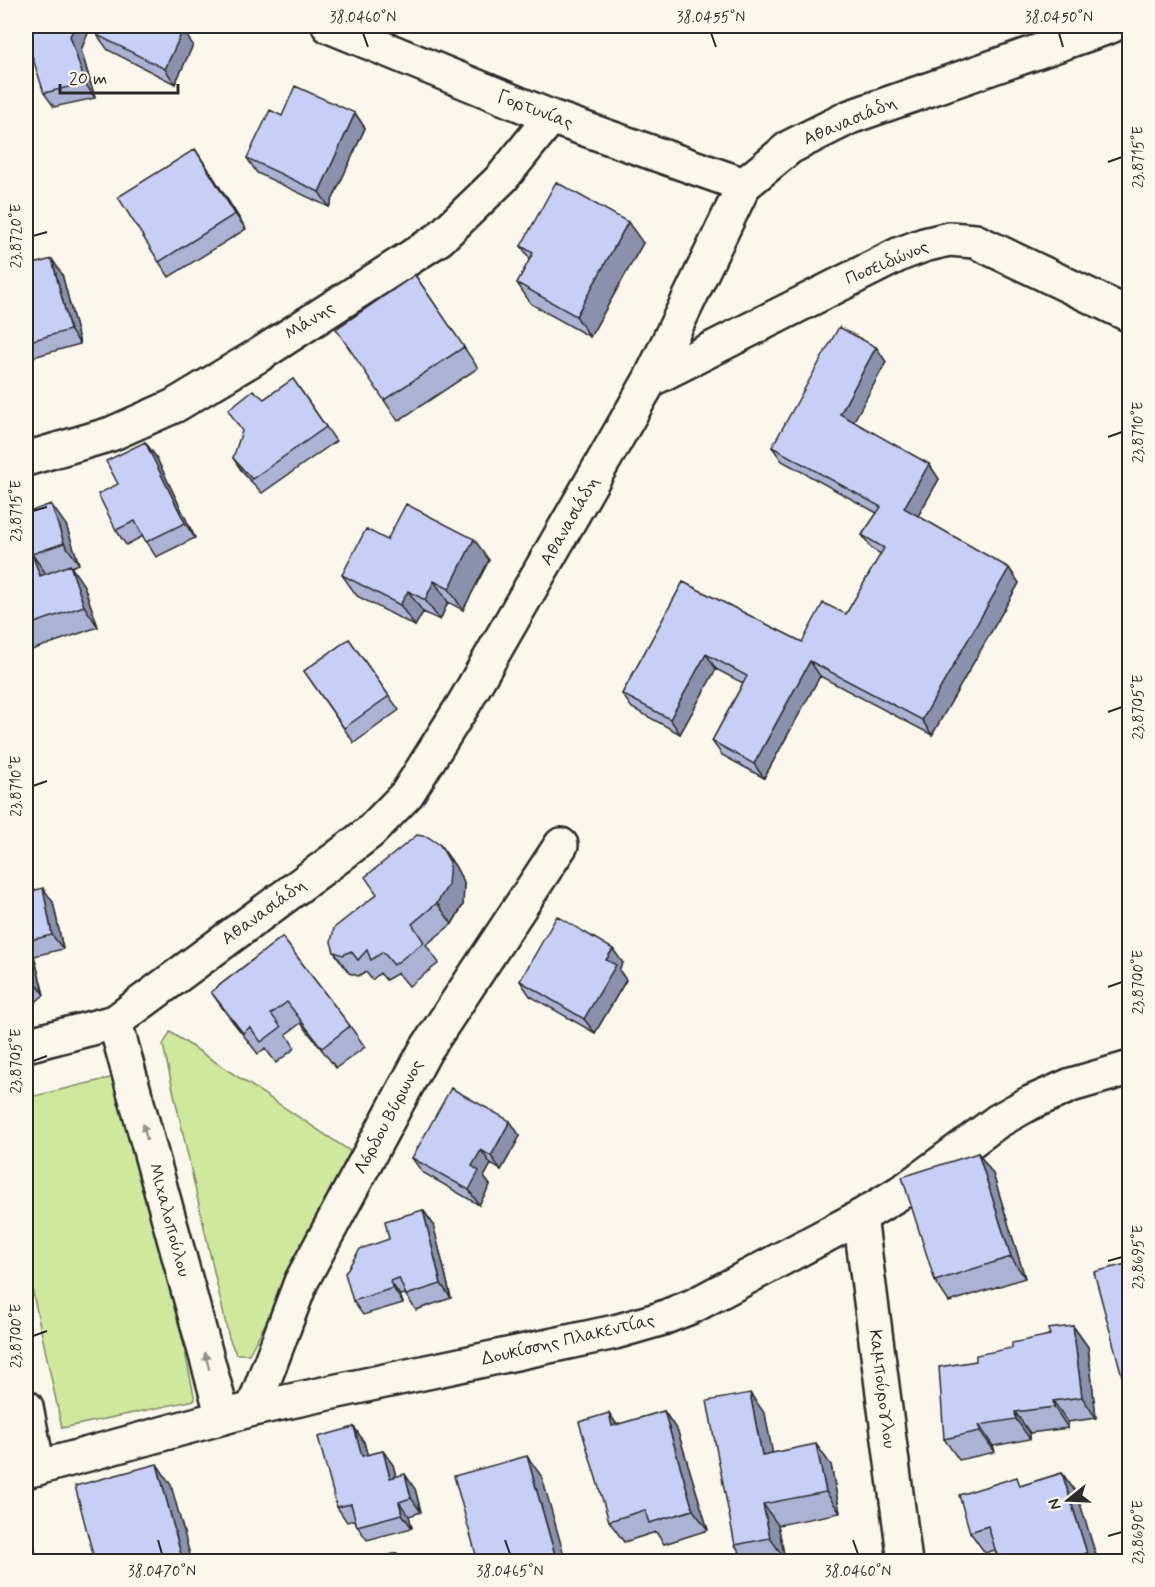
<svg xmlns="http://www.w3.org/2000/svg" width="1155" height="1587" font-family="Mynerve,sans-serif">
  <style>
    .park { fill: #cfe89e; stroke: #7d8a64; stroke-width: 1.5 }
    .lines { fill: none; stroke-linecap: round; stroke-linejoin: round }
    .street-casing { stroke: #2b2b2b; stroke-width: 38 }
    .secondary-casing { stroke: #2b2b2b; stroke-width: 38 }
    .street { stroke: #fbf7ec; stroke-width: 33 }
    .secondary { stroke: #fbf7ec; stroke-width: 33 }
    .wall { fill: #abb2d4; stroke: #2b2b2b; stroke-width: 1.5 }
    .shaded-wall { fill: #8b91ad; stroke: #2b2b2b; stroke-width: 1.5 }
    .building { fill: #c7cff7; stroke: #2b2b2b; stroke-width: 1.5 }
    .oneway { fill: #93918c }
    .ticks { fill: none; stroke: #2b2b2b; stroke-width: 2 }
    .labels { text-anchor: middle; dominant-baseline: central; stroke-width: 4.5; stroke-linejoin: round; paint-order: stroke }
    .street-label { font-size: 18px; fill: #2b2b2b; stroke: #fbf7ec }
    .neatline { fill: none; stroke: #2b2b2b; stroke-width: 2 }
    .ticks-label { font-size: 15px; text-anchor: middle; fill: #2b2b2b }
  </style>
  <rect width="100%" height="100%" fill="#fbf7ec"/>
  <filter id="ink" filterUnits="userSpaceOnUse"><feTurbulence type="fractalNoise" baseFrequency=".0167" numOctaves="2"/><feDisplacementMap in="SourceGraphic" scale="12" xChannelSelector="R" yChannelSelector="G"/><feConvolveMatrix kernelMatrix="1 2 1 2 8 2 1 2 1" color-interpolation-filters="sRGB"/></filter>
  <g filter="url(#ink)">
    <path class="park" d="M170,1032L356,1155L249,1354H236L229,1338L163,1045Z
      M127,1074L195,1400L62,1428L26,1261V1098Z"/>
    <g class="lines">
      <defs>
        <path id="street" d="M329,26L551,117L744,185
          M650,380L900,254L924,245L949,239L975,241L1130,315
          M26,459L111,434L174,406L259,355L439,239L502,178L551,117
          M115,1022L223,1417
          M26,1045L115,1022L338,857L370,832L407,794L465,702L650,380L744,185L790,147L850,117L1111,26
          M860,1217L905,1562
          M26,1407L38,1468
          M253,1409L301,1282L425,1051L561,845"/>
        <path id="secondary" d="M26,1471L253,1409L615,1332L660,1319L693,1306L860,1217L906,1189L998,1121L1030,1103L1071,1085L1130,1068"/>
      </defs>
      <use href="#street" class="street-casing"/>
      <use href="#secondary" class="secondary-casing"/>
      <use href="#street" class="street"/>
      <use href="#secondary" class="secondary"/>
    </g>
    <path class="wall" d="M26,26H174L193,45L175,84L108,50L97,35L99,31L91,26L81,50L95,98L54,107L44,93Z
      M355,113L365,128L329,207L257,173L247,158L282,116Z
      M205,164L246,229L169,277L159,262Z
      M643,243L590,337L531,304L517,283L530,259L521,246Z
      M26,266L62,274L80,344L26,359Z
      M415,275L478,368L398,421L384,400Z
      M876,347L886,362L853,422L929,464L939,479L918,516L1009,568L1019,583L932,735L820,676L764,778L722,755L712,741L743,683L716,669L680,734L632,708L622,694L683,582L802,642L846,614L881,554L872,549L862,535L877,513L782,461L772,447Z
      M293,379L336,441L262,493L243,473L233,458L264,399Z
      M145,442L156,457L195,538L156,557L143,536L126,545L116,530L118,484Z
      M26,513L66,525L79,564L71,567L84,586L98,627L26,652Z
      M387,540L489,560L463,610L448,602L440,620L423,612L415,626L357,596L342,575Z
      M349,639L399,710L354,743L304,671Z
      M440,845L455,866L464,883L463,905L452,924L426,945L439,963L409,986L398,973L386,980L380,973L372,980L366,972L358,976L349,973L334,952Z
      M26,893L53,902L63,949L34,956L44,995L33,1004L26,1006Z
      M282,937L350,1026L365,1047L336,1068L301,1023L286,1034L295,1048L276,1063L265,1048L258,1054L226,1013L211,992Z
      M623,963L619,970L626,980L595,1033L530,996L520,981Z
      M520,1136L501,1170L491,1164L484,1177L490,1185L479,1205L422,1172L412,1158Z
      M978,1153L993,1174L1025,1278L949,1302L935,1281Z
      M423,1210L433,1224L451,1298L416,1310L405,1294L400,1295L403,1303L363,1315L353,1301L389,1239Z
      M1073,1326L1088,1347L1096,1418L1068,1422V1428L1030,1433V1439L993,1446L995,1452L959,1460L944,1439L976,1361Z
      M664,1411L678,1432L708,1530L664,1544L656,1532L624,1542L609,1521V1413L617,1425Z
      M765,1414L772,1453L831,1465L840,1513L778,1525L785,1559L771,1562H746L735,1545Z
      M354,1427L364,1442L367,1455L383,1451L393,1465L396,1476L415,1489L421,1512L409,1516L412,1528L367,1540L357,1526L355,1520L347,1522L337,1507Z
      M1062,1473L1077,1494L1098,1562H999L995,1550L985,1553L970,1532L1023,1485Z"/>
    <path class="shaded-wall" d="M75,26H91L81,50L95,98L85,83L70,36Z
      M183,30L193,45L175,84L165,69Z
      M355,113L365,128L329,207L319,192Z
      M195,149L205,164L246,229L235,214Z
      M628,222L643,243L590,337L576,316Z
      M52,259L62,274L80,344L70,330Z
      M876,347L886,362L850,428L840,414Z
      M145,442L156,457L195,538L185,523Z
      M929,464L939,479L914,523L904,508Z
      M51,504L66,525L79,564L64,543Z
      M474,539L489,560L463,610L449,589Z
      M32,554L47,575L40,576Z
      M70,565L84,586L98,627L84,606Z
      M1009,568L1019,583L932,735L922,720Z
      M434,581L448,602L440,620L425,600Z
      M408,591L423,612L415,626L400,605Z
      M706,654L716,669L680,734L670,719Z
      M810,661L820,676L764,778L754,764Z
      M440,845L455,866L464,883L463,905L452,924L437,903Z
      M43,888L53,902L63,949L52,935Z
      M26,944L34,956L44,995L34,980L26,947Z
      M613,949L623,963L619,970L626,980L595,1033L584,1019L606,960Z
      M510,1121L520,1136L501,1170L491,1156Z
      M481,1150L491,1164L484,1177L490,1185L479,1205L469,1190L472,1166Z
      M978,1153L993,1174L1025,1278L1011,1257Z
      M423,1210L433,1224L451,1298L441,1284Z
      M390,1281L400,1295L403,1303L393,1288Z
      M1073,1326L1088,1347L1096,1418L1082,1397Z
      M750,1393L765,1414L777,1476L762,1455Z
      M1053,1401L1068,1422V1428L1054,1407Z
      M664,1411L678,1432L708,1530L693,1510Z
      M1015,1412L1030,1433V1439L1016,1419Z
      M609,1413L623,1434L612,1426Z
      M979,1425L993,1446L995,1452L980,1431Z
      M354,1427L364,1442L372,1471L362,1456Z
      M816,1444L831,1465L840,1513L826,1492Z
      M383,1451L393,1465L400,1492L390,1478Z
      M527,1456L542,1477L566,1562H557Z
      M157,1464L171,1485L192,1562H183Z
      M1062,1473L1077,1494L1098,1562H1093L1087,1553Z
      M405,1474L415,1489L421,1512L411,1498Z
      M399,1502L409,1516L412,1528L402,1514Z
      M763,1504L778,1525L785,1559L770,1538Z
      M26,1532L33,1543L38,1562H32L26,1538Z"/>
    <path class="building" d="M26,26H75L70,36L85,83L44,93L26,37Z
      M102,26H174L183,30L165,69L97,35Z
      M295,86L355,113L319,192L247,158L270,110L282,116Z
      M195,149L235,214L159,262L118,197Z
      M556,182L628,222L576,316L517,283L533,253L521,246Z
      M52,259L70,330L26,342V266Z
      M415,275L464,347L384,400L336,329Z
      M839,327L876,347L840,414L929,464L904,508L1009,568L922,720L810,661L754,764L712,741L747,676L706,654L670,719L622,694L683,582L802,642L823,603L846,614L884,548L862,535L881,507L772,447Z
      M293,379L326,427L252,479L233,458L242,431L228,410L253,390L264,399Z
      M145,442L185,523L146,542L135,521L116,530L98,494L118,484L106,461Z
      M51,504L64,543L32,554L40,576L70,565L84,606L26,626V513Z
      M406,504L474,539L449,589L434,581L425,600L408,591L400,605L342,575L366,529L387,540Z
      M349,639L389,696L344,728L304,671Z
      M417,835L428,837L440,845L450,862L448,885L437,903L412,924L424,942L394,965L383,952L371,960L367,950L358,960L351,951L343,955L334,952L331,942L334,928L377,894L365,877Z
      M43,888L52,935L26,941V893Z
      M557,916L613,949L606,960L616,965L584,1019L520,981Z
      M282,937L350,1026L322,1048L287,1002L271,1014L281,1027L261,1042L250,1027L243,1033L211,992Z
      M26,947L34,980L26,987Z
      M451,1088L510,1121L491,1156L481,1150L472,1166L479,1171L469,1190L412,1158Z
      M978,1153L1011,1257L935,1281L902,1177Z
      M423,1210L441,1284L406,1295L399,1278L390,1281L393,1288L353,1301L345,1273L360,1249L389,1239L385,1221Z
      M1130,1263V1402H1129L1094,1272Z
      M1073,1326L1082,1397L1053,1401L1054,1407L1015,1412L1016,1419L979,1425L980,1431L944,1439L939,1367L976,1361V1355L1012,1348V1343L1050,1335L1048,1329Z
      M750,1393L762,1455L816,1444L826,1492L763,1504L770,1538L735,1545L707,1401Z
      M664,1411L693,1510L649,1523L645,1510L609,1521L579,1422L609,1413L612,1426Z
      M354,1427L362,1456L383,1451L390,1478L405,1474L411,1498L399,1502L402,1514L357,1526L351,1504L337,1507L318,1437Z
      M527,1456L557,1562H478L454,1476Z
      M157,1464L183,1562H95L75,1486Z
      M1062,1473L1087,1553L1060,1562H999L988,1526L970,1532L959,1495L1017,1477L1020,1486Z
      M26,1538L32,1562H26Z
      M397,1553L399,1562H364Z
      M291,1558L292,1562H277Z"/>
    <defs><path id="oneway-solid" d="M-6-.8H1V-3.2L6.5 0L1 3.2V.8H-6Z" transform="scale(1.5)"/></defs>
    <g class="oneway">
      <use href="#oneway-solid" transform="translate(145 1132) rotate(-105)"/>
      <use href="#oneway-solid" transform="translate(207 1361) rotate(-105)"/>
    </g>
  </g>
  <path class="ticks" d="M363,33L368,47M711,33L716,47M1059,33L1063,47M1108,162L1122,157M33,236L47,232M1108,437L1122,432M33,511L47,507M1108,712L1122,707M33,786L47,781M1108,987L1122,982M33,1061L47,1056M1108,1261L1122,1257M33,1336L47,1331M1108,1536L1122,1532M158,1540L162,1554M505,1540L510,1554M853,1540L858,1554"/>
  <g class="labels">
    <g class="street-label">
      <text transform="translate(535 110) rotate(21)">Γορτυνίας</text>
      <text transform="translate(850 121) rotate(-23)">Αθανασιάδη</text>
      <text transform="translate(887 263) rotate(-23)">Ποσειδώνος</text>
      <text transform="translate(310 321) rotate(-33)">Μάνης</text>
      <text transform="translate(570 521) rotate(-60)">Αθανασιάδη</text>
      <text transform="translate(264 912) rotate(-36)">Αθανασιάδη</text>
      <text transform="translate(389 1117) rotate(-62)">Λόρδου Βύρωνος</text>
      <text transform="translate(169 1220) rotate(75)">Μιχαλοπούλου</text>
      <text transform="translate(568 1340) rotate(-13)">Δουκίσσης Πλακεντίας</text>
      <text transform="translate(882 1389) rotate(83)">Καμπούρογλου</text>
    </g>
  </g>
  <rect width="1155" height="1587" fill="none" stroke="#fbf7ec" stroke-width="66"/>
  <g transform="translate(1068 1500) rotate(252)" stroke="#fbf7ec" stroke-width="4.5" paint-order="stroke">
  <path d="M0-4.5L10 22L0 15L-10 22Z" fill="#2b2b2b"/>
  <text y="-9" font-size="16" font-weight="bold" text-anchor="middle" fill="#2b2b2b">N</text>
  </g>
  <path d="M60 84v9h118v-9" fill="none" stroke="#2b2b2b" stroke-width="3"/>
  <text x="69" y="84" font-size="18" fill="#2b2b2b" stroke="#fbf7ec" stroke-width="4.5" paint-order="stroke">20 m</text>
  <rect x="33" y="33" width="1089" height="1521" class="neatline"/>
  <g class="ticks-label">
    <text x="363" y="22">38.0460°N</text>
    <text x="711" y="22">38.0455°N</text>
    <text x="1059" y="22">38.0450°N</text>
    <text transform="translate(1138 157) rotate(-90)" y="5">23.8715°E</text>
    <text transform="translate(16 236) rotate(-90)" y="5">23.8720°E</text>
    <text transform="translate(1138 432) rotate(-90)" y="5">23.8710°E</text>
    <text transform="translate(16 511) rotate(-90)" y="5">23.8715°E</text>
    <text transform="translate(1138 707) rotate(-90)" y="5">23.8705°E</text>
    <text transform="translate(16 786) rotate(-90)" y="5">23.8710°E</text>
    <text transform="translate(1138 982) rotate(-90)" y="5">23.8700°E</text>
    <text transform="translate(16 1061) rotate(-90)" y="5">23.8705°E</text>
    <text transform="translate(1138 1257) rotate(-90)" y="5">23.8695°E</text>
    <text transform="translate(16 1336) rotate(-90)" y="5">23.8700°E</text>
    <text transform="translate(1138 1532) rotate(-90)" y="5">23.8690°E</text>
    <text x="162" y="1576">38.0470°N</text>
    <text x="510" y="1576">38.0465°N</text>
    <text x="858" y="1576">38.0460°N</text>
  </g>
</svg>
